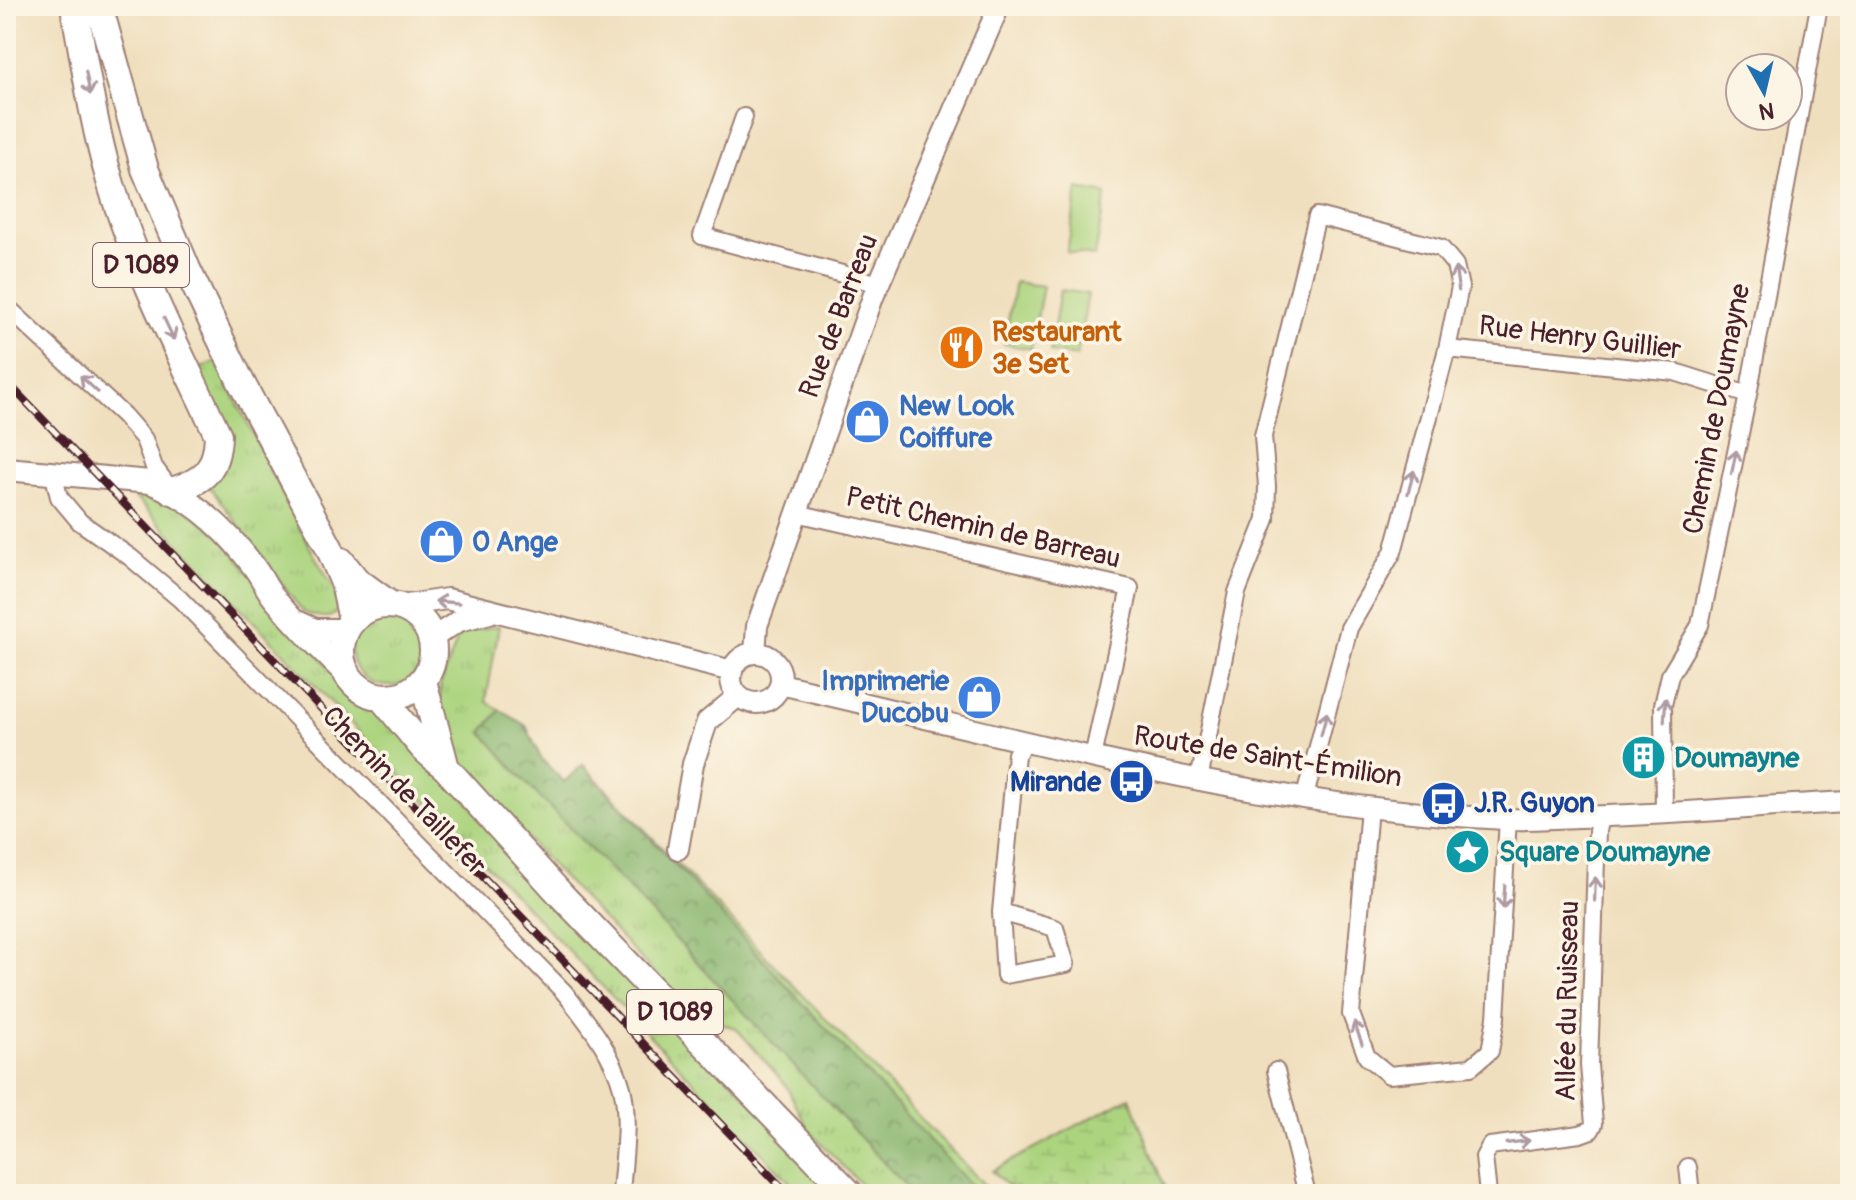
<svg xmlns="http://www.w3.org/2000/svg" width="1856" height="1200" font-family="Pangolin,sans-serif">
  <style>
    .grass { fill: url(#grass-tufts); stroke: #7b7a55; stroke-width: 2 }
    .forest { fill: url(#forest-crowns); stroke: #6a6a4c; stroke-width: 2 }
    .wetland { fill: url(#wetland-marsh); stroke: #7b7a55; stroke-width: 2 }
    .pitch { fill: #acd47f; stroke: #7b7a55; stroke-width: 2 }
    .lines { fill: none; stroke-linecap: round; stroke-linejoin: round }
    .minor-casing { stroke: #9d7f74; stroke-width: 20 }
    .tertiary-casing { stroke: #9d7f74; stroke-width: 24 }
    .secondary-casing { stroke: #9d7f74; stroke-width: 26 }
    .primary-casing { stroke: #9d7f74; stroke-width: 30 }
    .trunk-casing { stroke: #9d7f74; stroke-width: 30 }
    .minor { stroke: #fff; stroke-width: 16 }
    .tertiary { stroke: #fff; stroke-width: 20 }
    .secondary { stroke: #fff; stroke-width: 22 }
    .primary { stroke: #fff; stroke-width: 26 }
    .trunk { stroke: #fff; stroke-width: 26 }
    .rail-casing { stroke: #4a1f2b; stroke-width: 8 }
    .rail { stroke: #fcf5e5; stroke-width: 5; stroke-dasharray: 15; stroke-linecap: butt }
    .oneway { stroke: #ae9aa0 }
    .labels { text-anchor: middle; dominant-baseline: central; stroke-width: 7; stroke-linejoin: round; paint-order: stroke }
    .shield { fill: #fcf5e5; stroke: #7f5f63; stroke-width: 2 }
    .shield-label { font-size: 26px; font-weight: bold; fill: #4a1f2b }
    .street-label { font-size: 28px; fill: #4a1f2b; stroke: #fcf5e5 }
    .food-label { font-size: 28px; font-weight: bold; fill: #c56008; stroke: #fcf5e5; text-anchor: start }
    .shop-label { font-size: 28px; font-weight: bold; fill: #366cbe; stroke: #fcf5e5; text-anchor: start }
    .culture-label { font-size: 28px; font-weight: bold; fill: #0d838f; stroke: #fcf5e5; text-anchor: start }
    .transit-label { font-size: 28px; font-weight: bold; fill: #164399; stroke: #fcf5e5; text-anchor: end }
  </style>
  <defs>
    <pattern id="grass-tufts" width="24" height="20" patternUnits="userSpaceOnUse" patternTransform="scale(2)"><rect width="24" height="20" fill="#acd47f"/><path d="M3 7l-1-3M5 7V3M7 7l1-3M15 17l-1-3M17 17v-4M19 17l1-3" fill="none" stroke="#96b66e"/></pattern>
    <pattern id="forest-crowns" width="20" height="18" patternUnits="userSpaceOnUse" patternTransform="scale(2)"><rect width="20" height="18" fill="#89b66e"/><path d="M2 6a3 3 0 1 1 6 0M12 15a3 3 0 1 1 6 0" fill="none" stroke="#72935b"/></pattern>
    <pattern id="wetland-marsh" width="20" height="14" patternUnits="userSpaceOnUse" patternTransform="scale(2)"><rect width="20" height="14" fill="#acd47f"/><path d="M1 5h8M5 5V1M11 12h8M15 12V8" fill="none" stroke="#96b66e"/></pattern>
  </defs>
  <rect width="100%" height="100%" fill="#fcf5e5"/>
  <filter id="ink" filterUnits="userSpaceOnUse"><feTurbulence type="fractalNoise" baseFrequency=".0125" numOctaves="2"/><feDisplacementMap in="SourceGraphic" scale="16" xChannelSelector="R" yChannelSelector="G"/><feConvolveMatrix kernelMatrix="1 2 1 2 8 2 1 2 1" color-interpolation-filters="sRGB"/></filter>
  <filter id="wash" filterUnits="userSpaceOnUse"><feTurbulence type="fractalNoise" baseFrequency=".006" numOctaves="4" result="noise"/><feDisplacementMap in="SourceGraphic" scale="32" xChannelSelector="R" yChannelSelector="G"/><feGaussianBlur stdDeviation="1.8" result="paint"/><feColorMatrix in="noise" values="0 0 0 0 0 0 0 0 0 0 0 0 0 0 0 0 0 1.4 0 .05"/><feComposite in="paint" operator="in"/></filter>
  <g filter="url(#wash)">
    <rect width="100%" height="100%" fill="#f0dfbe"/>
    <path class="grass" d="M216,361L314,555L342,601C336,623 320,618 303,612L210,487L213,479L199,369Z
      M126,488L149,491L178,503L219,535L350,693L376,705L839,1194H801Z
      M351 649a37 37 0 1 1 74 0a37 37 0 1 1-74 0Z
      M499,626L486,701L526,726L541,759L564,782L583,765L993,1194H870L809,1131L786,1085L736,1028L696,1017L541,854L464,767L441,721L440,686L460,633Z"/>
    <path class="forest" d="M500,710L526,726L541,759L564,782L583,765L979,1194H913L632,892L525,782L482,732Z"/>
    <path class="wetland" d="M1130,1097L1168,1194H1016L992,1171Z"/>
    <path class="pitch" d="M1078,189L1106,194L1095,256L1067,252Z
      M1015,282L1043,286L1031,349L1004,344Z
      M1060,290L1088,294L1077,356L1050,352Z"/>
  </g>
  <g filter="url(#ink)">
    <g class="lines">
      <defs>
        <path id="minor" d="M744,117L702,236L879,284
          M6,306L124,416L144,439L154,467L171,490
          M1447,349L1675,372L1748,395
          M54,476L59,497L80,522L130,557L180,599L564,992C586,1020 613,1053 622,1088C630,1119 623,1162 621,1194
          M796,513L1130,588L1093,757
          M1199,780L1237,592L1266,519L1267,486L1263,436L1317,216L1441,248L1455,265L1460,287L1447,349L1393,552L1349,628L1304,800
          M1369,808L1351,1014L1367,1057L1389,1075L1471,1067L1490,1051L1496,1018L1508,819
          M1664,815L1663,705L1670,675L1700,625L1748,395L1819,6
          M1001,912L1055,928L1066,964L1005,975L1001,912L1016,754L1027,742
          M1276,1071L1307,1194
          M1688,1167L1691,1194
          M1488,1194L1484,1157L1490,1146L1580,1134L1591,1130L1594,1124L1589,1065L1597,831L1600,817"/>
        <path id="tertiary" d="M401,606L447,599L732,671
          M432,638L459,621L490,613
          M755,653L757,626L873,297L999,6
          M731 678a25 25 0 1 1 50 0a25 25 0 1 1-50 0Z
          M780,684C1020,738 1258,808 1505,819C1529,820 1554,818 1578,817C1669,815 1759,806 1850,802
          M678,849L693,764L707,722L738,696"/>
        <path id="secondary" d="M6,469L150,482C192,498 227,530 254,567C261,576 266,588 274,598C296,625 320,649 346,674
          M297,622L315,630H345"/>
        <path id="primary" d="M341 651a46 46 0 1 1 92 0a46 46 0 1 1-92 0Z
          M423,681L446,768
          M381,697L424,749L446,768L563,897L850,1194"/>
        <path id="trunk" d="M74,6C85,64 93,124 110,181C136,269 179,352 218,435C217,470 204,481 172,491
          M99,6L145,169L187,269L241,382L329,547L344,583L352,620
          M341,561L356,580L389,604"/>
      </defs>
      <use href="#minor" class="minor-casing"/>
      <use href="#tertiary" class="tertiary-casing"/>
      <use href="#secondary" class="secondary-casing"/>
      <use href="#primary" class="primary-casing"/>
      <use href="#trunk" class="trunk-casing"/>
      <use href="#minor" class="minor"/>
      <use href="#tertiary" class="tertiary"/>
      <use href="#secondary" class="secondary"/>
      <use href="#primary" class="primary"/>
      <use href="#trunk" class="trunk"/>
      <defs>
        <path id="rail" d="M6,381L788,1194"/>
      </defs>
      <use href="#rail" class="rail-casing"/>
      <use href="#rail" class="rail"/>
    </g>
    <defs><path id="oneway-shaft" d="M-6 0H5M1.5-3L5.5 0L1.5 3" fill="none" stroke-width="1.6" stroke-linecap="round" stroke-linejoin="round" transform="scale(2)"/></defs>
    <g class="oneway">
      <use href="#oneway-shaft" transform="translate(88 83) rotate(79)"/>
      <use href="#oneway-shaft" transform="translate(1457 279) rotate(-98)"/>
      <use href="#oneway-shaft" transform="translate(169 329) rotate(65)"/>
      <use href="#oneway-shaft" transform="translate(89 384) rotate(-137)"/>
      <use href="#oneway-shaft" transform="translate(1734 462) rotate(-78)"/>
      <use href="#oneway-shaft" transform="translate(1411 482) rotate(-75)"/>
      <use href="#oneway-shaft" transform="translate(447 602) rotate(-175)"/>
      <use href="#oneway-shaft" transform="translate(1665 710) rotate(-86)"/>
      <use href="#oneway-shaft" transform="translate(1324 724) rotate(-75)"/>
      <use href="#oneway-shaft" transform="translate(1595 889) rotate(-88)"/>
      <use href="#oneway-shaft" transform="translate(1504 897) rotate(94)"/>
      <use href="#oneway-shaft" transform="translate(1358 1033) rotate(-110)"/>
      <use href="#oneway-shaft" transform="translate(1518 1142) rotate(-7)"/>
    </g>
  </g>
  <defs>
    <symbol id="restaurant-disc" viewBox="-11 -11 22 22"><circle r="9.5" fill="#e8710a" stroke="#fcf5e5"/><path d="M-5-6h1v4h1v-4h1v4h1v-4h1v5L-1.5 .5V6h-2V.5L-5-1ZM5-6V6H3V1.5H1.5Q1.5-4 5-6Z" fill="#fff"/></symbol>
    <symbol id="shop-disc" viewBox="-11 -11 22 22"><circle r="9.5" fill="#3f7fe0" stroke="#fcf5e5"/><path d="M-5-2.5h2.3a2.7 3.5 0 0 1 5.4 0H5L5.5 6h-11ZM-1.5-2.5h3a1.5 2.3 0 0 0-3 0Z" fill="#fff"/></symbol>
    <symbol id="building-disc" viewBox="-11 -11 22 22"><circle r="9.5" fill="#0f9aa8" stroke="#fcf5e5"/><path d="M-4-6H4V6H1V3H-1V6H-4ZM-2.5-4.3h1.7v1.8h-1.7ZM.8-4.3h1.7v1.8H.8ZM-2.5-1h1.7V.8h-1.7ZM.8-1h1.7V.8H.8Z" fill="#fff"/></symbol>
    <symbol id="bus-disc" viewBox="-11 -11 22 22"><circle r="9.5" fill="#1a4fb4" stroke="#fcf5e5"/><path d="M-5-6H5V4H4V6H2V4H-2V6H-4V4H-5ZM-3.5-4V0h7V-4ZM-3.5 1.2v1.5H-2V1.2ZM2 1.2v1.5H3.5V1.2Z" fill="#fff"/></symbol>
    <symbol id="sight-disc" viewBox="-11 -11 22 22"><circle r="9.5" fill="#0f9aa8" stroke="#fcf5e5"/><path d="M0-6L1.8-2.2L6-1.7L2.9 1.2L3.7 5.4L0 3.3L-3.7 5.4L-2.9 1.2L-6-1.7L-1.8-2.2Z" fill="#fff"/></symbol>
  </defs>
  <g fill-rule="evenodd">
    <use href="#restaurant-disc" x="936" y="322" width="51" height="51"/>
    <use href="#shop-disc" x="842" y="396" width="51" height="51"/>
    <use href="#shop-disc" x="416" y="516" width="51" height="51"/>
    <use href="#shop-disc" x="954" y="672" width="51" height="51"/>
    <use href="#building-disc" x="1618" y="732" width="51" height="51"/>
    <use href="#bus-disc" x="1106" y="756" width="51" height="51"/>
    <use href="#bus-disc" x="1418" y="778" width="51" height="51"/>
    <use href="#sight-disc" x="1442" y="826" width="51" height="51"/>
  </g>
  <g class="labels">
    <g class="shield">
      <rect x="93" y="243" width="96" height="44" rx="6"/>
      <rect x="627" y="990" width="96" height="44" rx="6"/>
    </g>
    <g class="shield-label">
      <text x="141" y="265">D 1089</text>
      <text x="675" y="1012">D 1089</text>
    </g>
    <g class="street-label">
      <text transform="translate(839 316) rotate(-69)">Rue de Barreau</text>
      <text transform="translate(1580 338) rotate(7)">Rue Henry Guillier</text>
      <text transform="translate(1717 409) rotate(-79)">Chemin de Doumayne</text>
      <text transform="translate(983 528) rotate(13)">Petit Chemin de Barreau</text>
      <text transform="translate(1268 757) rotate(9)">Route de Saint-Émilion</text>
      <text transform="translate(404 791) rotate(46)">Chemin de Taillefer</text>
      <text transform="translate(1568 1001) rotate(-89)">Allée du Ruisseau</text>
    </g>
    <g class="food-label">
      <text x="992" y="332">Restaurant<tspan x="992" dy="32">3e Set</tspan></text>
    </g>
    <g class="shop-label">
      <text x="899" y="406">New Look<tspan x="899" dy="32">Coiffure</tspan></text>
      <text x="472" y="542">O Ange</text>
      <text x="949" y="681" text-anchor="end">Imprimerie<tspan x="949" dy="32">Ducobu</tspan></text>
    </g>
    <g class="culture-label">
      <text x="1674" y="758">Doumayne</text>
      <text x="1499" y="852">Square Doumayne</text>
    </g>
    <g class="transit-label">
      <text x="1101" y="782">Mirande</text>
      <text x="1474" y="803" text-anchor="start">J.R. Guyon</text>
    </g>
  </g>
  <rect width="1856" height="1200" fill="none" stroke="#fcf5e5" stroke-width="32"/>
  <g transform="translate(1764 92) rotate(172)"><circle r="38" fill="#fcf5e5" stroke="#b59f9b" stroke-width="2"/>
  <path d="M0-6L14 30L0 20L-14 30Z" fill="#1f6fb2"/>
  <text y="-12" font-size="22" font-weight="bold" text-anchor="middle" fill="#4a1f2b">N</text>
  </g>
</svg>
